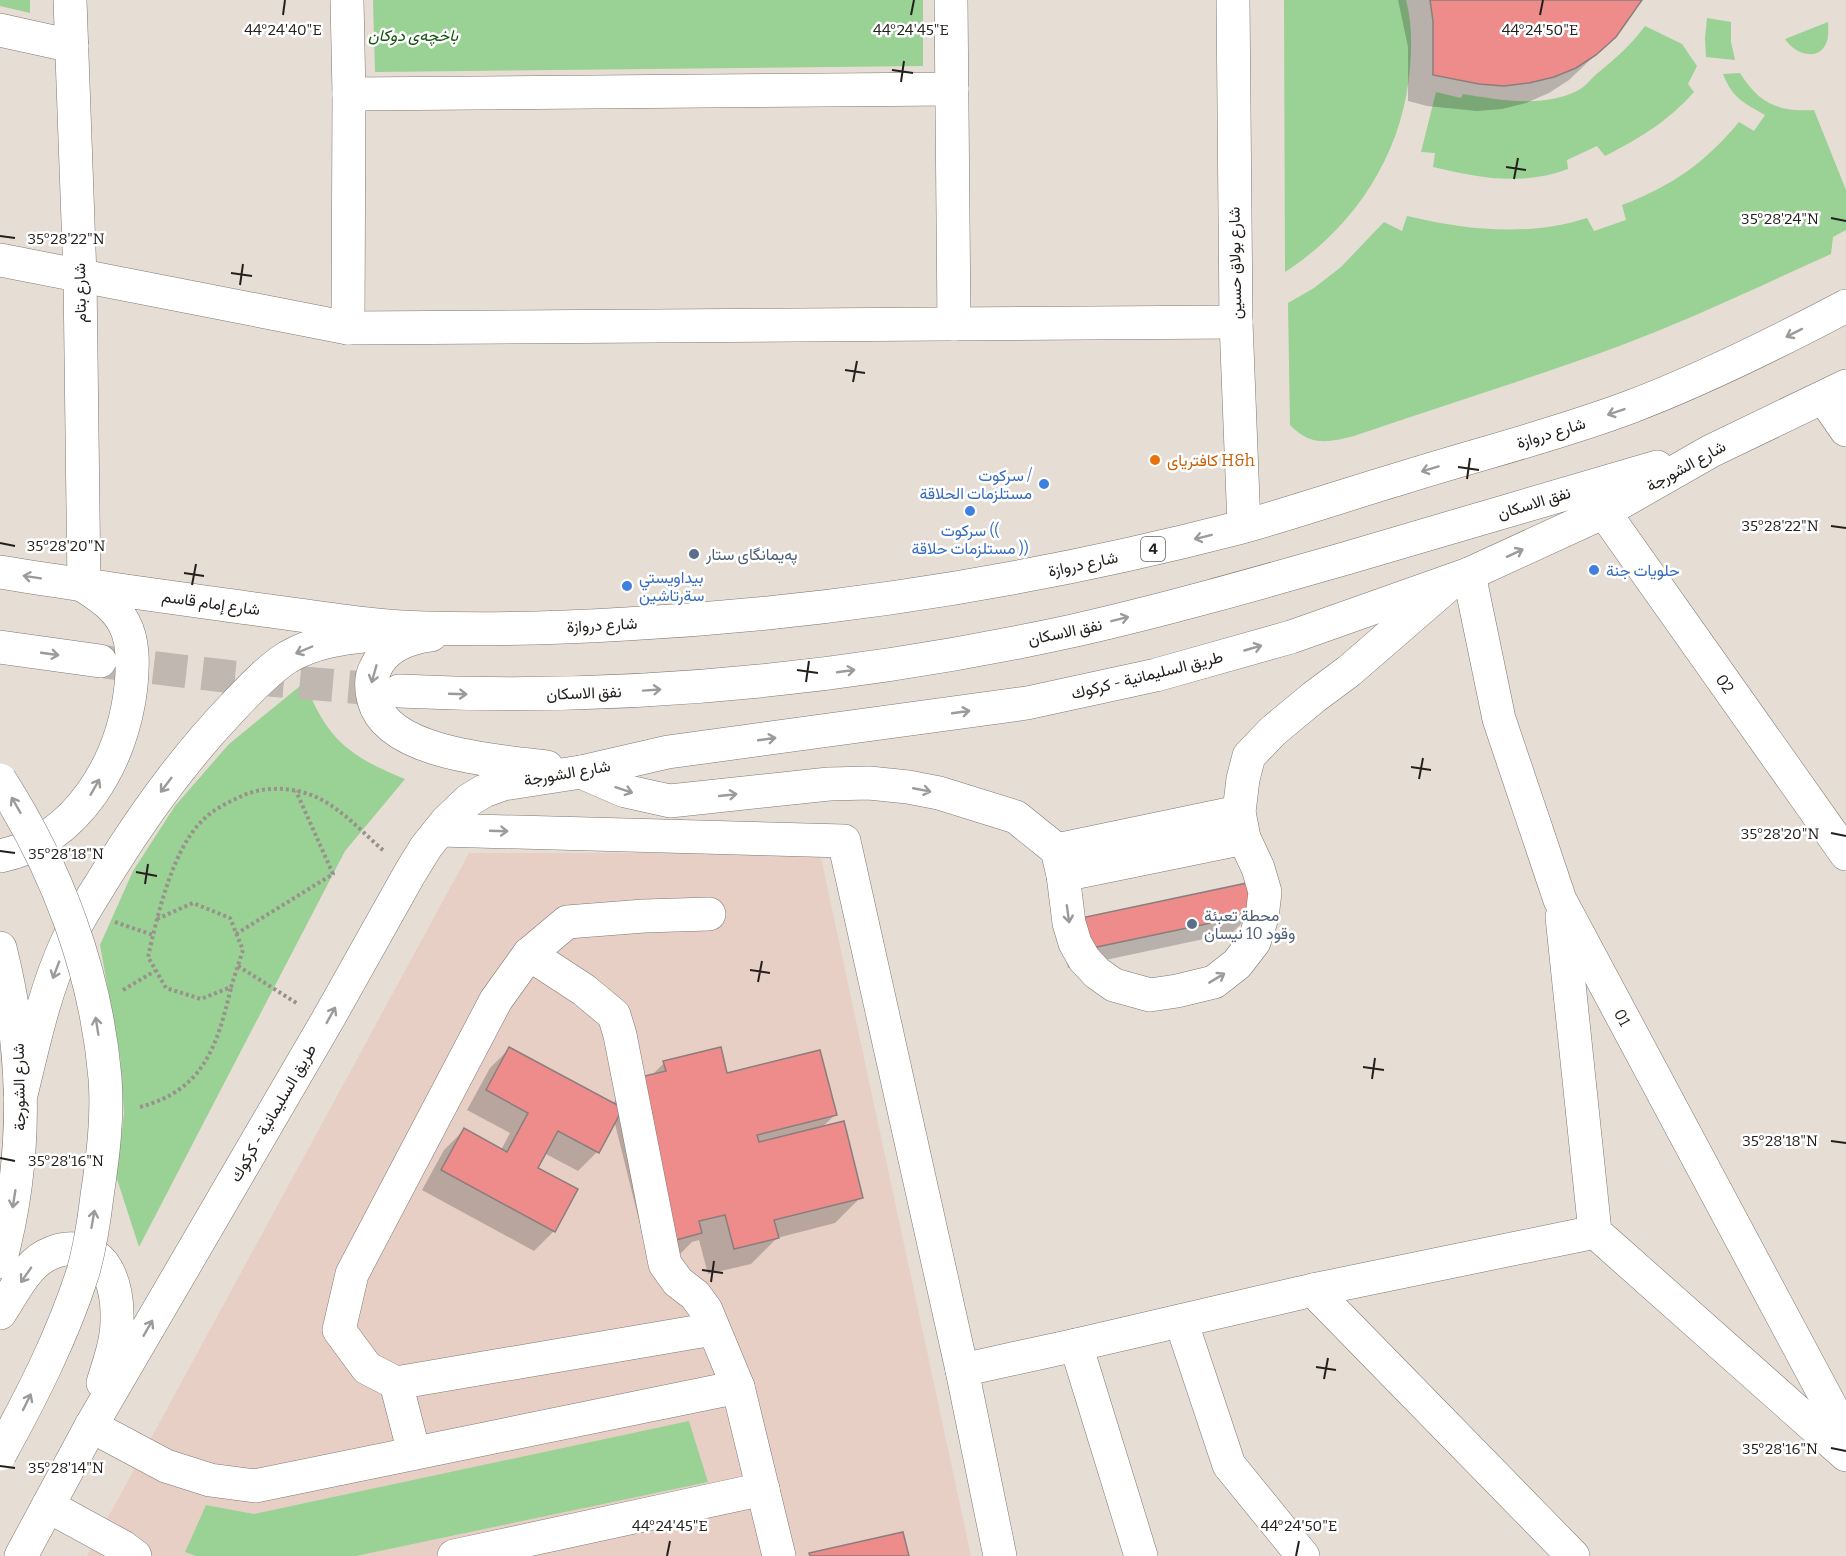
<svg xmlns="http://www.w3.org/2000/svg" width="1846" height="1556" font-family="Bitter,Vazirmatn,serif">
  <style>
    .medical { fill: #e7cfc6 }
    .green { fill: #9ad194 }
    .shadow { fill: #0003 }
    .building { fill: #ee8c8b; stroke: #8a7e7d; stroke-width: 1.5 }
    .lines { fill: none; stroke-linecap: round; stroke-linejoin: round }
    .major-tunnel { stroke: #bfb7b0; stroke-width: 33; stroke-dasharray: 33 16; stroke-linecap: butt }
    .minor-casing { stroke: #7f7770; stroke-width: 34 }
    .major-casing { stroke: #7f7770; stroke-width: 34 }
    .path { stroke: #99928c; stroke-width: 4; stroke-dasharray: 3 3; stroke-linecap: butt }
    .minor { stroke: #fff; stroke-width: 33 }
    .major { stroke: #fff; stroke-width: 33 }
    .major-bridge-casing { stroke: #7f7770; stroke-width: 34; stroke-linecap: butt }
    .major-bridge { stroke: #fff; stroke-width: 33 }
    .oneway { stroke: #9c9b99 }
    .ticks { fill: none; stroke: #24201d; stroke-width: 2 }
    .food-dot { fill: #e8710a; stroke: #fff; stroke-width: 2 }
    .shop-dot { fill: #3f7fe0; stroke: #fff; stroke-width: 2 }
    .service-dot { fill: #5c6f8a; stroke: #fff; stroke-width: 2 }
    .labels { text-anchor: middle; dominant-baseline: central; stroke-width: 5; stroke-linejoin: round; paint-order: stroke }
    .shield { fill: #fff; stroke: #666361; stroke-width: 1.5 }
    .shield-label { font-size: 15px; font-weight: bold; fill: #24201d }
    .park-label { font-size: 16px; font-style: italic; fill: #12530b; stroke: #fff }
    .street-label { font-size: 16px; fill: #24201d; stroke: #fff }
    .food-label { font-size: 16px; fill: #c56008; stroke: #fff; text-anchor: start }
    .shop-label { font-size: 16px; fill: #366cbe; stroke: #fff; text-anchor: start }
    .service-label { font-size: 16px; fill: #4e5e75; stroke: #fff; text-anchor: start }
    .ticks-label { font-size: 15px; text-anchor: middle; fill: #24201d; stroke: #fff; stroke-width: 5; stroke-linejoin: round; paint-order: stroke }
  </style>
  <rect width="100%" height="100%" fill="#e6ddd5"/>
  <path class="medical" d="M469,853H820L971,1556H356L707,1482L253,1514L206,1505L185,1552L196,1556H87Z"/>
  <path class="green" d="M0,0H30V13L0,6Z
    M373,0H923V66L375,72Z
    M1284,0H1406C1412,22 1412,45 1410,68C1403,153 1356,226 1285,272Z
    M1707,18L1731,22V42L1735,60L1706,57L1705,38Z
    M1828,22C1828,28 1829,35 1827,41C1820,63 1794,54 1785,39Z
    M1645,26L1682,44L1697,66L1688,84L1694,92C1667,122 1640,138 1605,156L1597,146L1567,160L1568,169C1522,186 1479,178 1433,167L1435,153L1421,152L1436,92L1461,98L1463,94C1500,100 1548,109 1582,88C1589,83 1592,77 1599,72C1616,58 1632,44 1645,26Z
    M1740,73C1759,104 1779,112 1814,110L1846,190V230L1833,237L1831,254C1762,285 1693,318 1622,345C1533,378 1443,405 1354,436C1326,443 1311,446 1290,425L1288,303L1314,288L1341,267L1384,222L1402,231L1407,216C1466,230 1528,237 1587,218L1594,231L1626,220L1622,205C1672,186 1705,163 1739,122L1754,131L1765,115C1743,102 1733,99 1723,74Z
    M305,682C326,739 350,757 405,779L345,851L139,1247L116,1176L124,1114L120,1056L100,945L133,871L175,806L229,744Z
    M689,1421L708,1482L356,1556H196L185,1552L206,1505L254,1514Z"/>
  <path class="shadow" d="M1398,0H1640L1615,36L1569,80L1549,93L1526,103L1502,109L1477,111L1427,106L1408,101V47Z
    M1252,913L1232,933L1068,968L1062,939Z
    M510,1048L612,1104L636,1080L651,1076L664,1063L726,1075L835,1115L821,1128L861,1197L835,1223L777,1238L751,1264L708,1274L699,1240L692,1242L675,1259L650,1265L614,1120L597,1152L578,1171L544,1153L536,1168L554,1231L534,1251L422,1190L444,1150L464,1130L501,1150L510,1133L467,1110L490,1068Z"/>
  <path class="building" d="M1430,0H1642L1616,37L1596,55L1576,68L1554,77L1529,83L1504,86L1479,84L1433,75V21Z
    M1247,883L1254,914L1087,949L1081,918Z
    M509,1047L623,1108L599,1153L558,1131L538,1168L578,1189L555,1232L441,1170L464,1128L507,1152L528,1113L486,1090Z
    M721,1047L727,1073L820,1050L837,1115L757,1135L759,1142L844,1121L863,1198L774,1220L779,1238L734,1249L725,1215L699,1221L702,1233L676,1240L636,1078L666,1071L663,1061Z
    M903,1532L909,1556H810L809,1553Z"/>
  <g class="lines">
    <path class="major-tunnel" d="M105,662L233,677L399,691"/>
    <defs>
      <g id="minor">
        <path d="M70,0L80,277L84,586"/>
        <path d="M347,0L349,94L348,328"/>
        <path d="M951,0L954,324"/>
        <path d="M1233,0L1236,322L1244,526"/>
        <path d="M0,30L72,46"/>
        <path d="M349,94L952,89"/>
        <path d="M0,260L348,328L1236,322"/>
        <path d="M1824,398L1846,430"/>
        <path id="s1" d="M1604,512L1846,854"/>
        <path id="s2" d="M1469,574L1499,719L1560,900L1846,1435"/>
        <path d="M581,772L625,791L670,801L829,784L869,783L908,787L939,793L1016,817L1057,850L1063,875L1069,923L1075,943L1084,959L1097,973L1114,985L1150,995L1177,991L1214,982L1237,964L1254,942L1262,917L1265,892L1258,868L1244,838L1239,812L1243,779L1249,756L1273,731L1314,697L1349,671L1454,580"/>
        <path d="M440,830L844,841L962,1370L1000,1556"/>
        <path d="M1057,850L1239,812"/>
        <path d="M1063,875L1244,838"/>
        <path d="M1562,917L1595,1232L1846,1455"/>
        <path d="M529,954L584,990L614,1015L620,1035L665,1264L678,1282L695,1295L706,1310L738,1387L779,1556"/>
        <path d="M1313,1290L1573,1556"/>
        <path d="M1181,1321L1229,1465L1303,1556"/>
        <path d="M1076,1345L1141,1556"/>
        <path d="M962,1370L1076,1345L1313,1290L1595,1232"/>
        <path d="M396,1383L713,1329"/>
        <path d="M91,1426L166,1466L210,1480L255,1486L738,1387"/>
        <path d="M414,1453L396,1383L367,1368L339,1330L352,1274L496,1000L529,954L567,922L644,916L709,914"/>
        <path d="M48,1506L123,1547L135,1556"/>
        <path d="M454,1556L763,1489"/>
      </g>
      <path id="major" d="M0,572C85,586 170,597 255,609C312,616 369,627 426,628C493,630 559,628 626,624C833,613 1037,580 1238,528C1293,513 1348,494 1402,478C1478,454 1556,435 1630,407C1704,379 1776,343 1846,306
        M431,635C408,638 385,646 375,669C370,679 371,690 374,701C389,755 501,761 547,767
        M0,647L100,661
        M399,691C626,702 851,679 1072,631C1165,610 1256,584 1347,558C1450,528 1554,497 1657,467
        M0,856C78,840 123,761 131,686C133,666 134,641 124,623C115,606 99,596 84,586
        M0,948C26,1051 28,1158 0,1262
        M20,1099C33,1046 44,992 67,942C79,917 94,895 108,872C145,812 186,756 234,706C250,689 269,669 288,657C314,642 342,638 371,635
        M0,1313C12,1295 25,1267 45,1256C54,1251 66,1248 76,1249C110,1253 118,1291 117,1321C117,1342 109,1363 103,1383
        M21,1556L91,1426L327,1021L410,873L426,847L446,822L469,800L484,791L503,784L581,772L668,752L1027,703L1156,675L1291,637L1469,574L1604,512L1711,451L1846,386"/>
    </defs>
    <use href="#minor" class="minor-casing"/>
    <use href="#major" class="major-casing"/>
    <path class="path" d="M157,919L193,903L230,918L243,950L231,987L201,999L166,988L148,957C157,917 172,851 201,822C213,809 229,802 244,795C266,786 294,787 316,797C341,808 363,833 384,851
      M115,922L153,935
      M236,934L333,874L296,791
      M238,966L298,1004
      M123,990L155,971
      M140,1107C204,1090 217,1046 231,988"/>
    <use href="#minor" class="minor"/>
    <use href="#major" class="major"/>
    <defs>
      <path id="major-bridge" d="M0,780C57,869 96,971 105,1078C108,1117 103,1157 97,1196C94,1221 90,1247 83,1272C63,1335 32,1396 0,1454"/>
    </defs>
    <use href="#major-bridge" class="major-bridge-casing"/>
    <use href="#major-bridge" class="major-bridge"/>
  </g>
  <defs><path id="oneway-shaft" d="M-6 0H5M1.5-3L5.5 0L1.5 3" fill="none" stroke-width="1.6" stroke-linecap="round" stroke-linejoin="round" transform="scale(1.5)"/></defs>
  <g class="oneway">
    <use href="#oneway-shaft" transform="translate(1794 333) rotate(153)"/>
    <use href="#oneway-shaft" transform="translate(1616 412) rotate(161)"/>
    <use href="#oneway-shaft" transform="translate(1430 469) rotate(163)"/>
    <use href="#oneway-shaft" transform="translate(1203 537) rotate(166)"/>
    <use href="#oneway-shaft" transform="translate(1515 553) rotate(-25)"/>
    <use href="#oneway-shaft" transform="translate(32 577) rotate(-171)"/>
    <use href="#oneway-shaft" transform="translate(1120 619) rotate(-14)"/>
    <use href="#oneway-shaft" transform="translate(1253 648) rotate(-16)"/>
    <use href="#oneway-shaft" transform="translate(304 650) rotate(157)"/>
    <use href="#oneway-shaft" transform="translate(50 654) rotate(8)"/>
    <use href="#oneway-shaft" transform="translate(846 671) rotate(-8)"/>
    <use href="#oneway-shaft" transform="translate(374 674) rotate(106)"/>
    <use href="#oneway-shaft" transform="translate(652 690) rotate(-4)"/>
    <use href="#oneway-shaft" transform="translate(458 694) rotate(2)"/>
    <use href="#oneway-shaft" transform="translate(961 712) rotate(-8)"/>
    <use href="#oneway-shaft" transform="translate(767 739) rotate(-8)"/>
    <use href="#oneway-shaft" transform="translate(166 785) rotate(127)"/>
    <use href="#oneway-shaft" transform="translate(95 787) rotate(-60)"/>
    <use href="#oneway-shaft" transform="translate(624 790) rotate(18)"/>
    <use href="#oneway-shaft" transform="translate(922 790) rotate(11)"/>
    <use href="#oneway-shaft" transform="translate(728 795) rotate(-6)"/>
    <use href="#oneway-shaft" transform="translate(16 805) rotate(-120)"/>
    <use href="#oneway-shaft" transform="translate(499 831) rotate(2)"/>
    <use href="#oneway-shaft" transform="translate(1068 914) rotate(82)"/>
    <use href="#oneway-shaft" transform="translate(56 970) rotate(111)"/>
    <use href="#oneway-shaft" transform="translate(1217 978) rotate(-31)"/>
    <use href="#oneway-shaft" transform="translate(331 1015) rotate(-61)"/>
    <use href="#oneway-shaft" transform="translate(97 1026) rotate(-99)"/>
    <use href="#oneway-shaft" transform="translate(14 1199) rotate(99)"/>
    <use href="#oneway-shaft" transform="translate(93 1219) rotate(-80)"/>
    <use href="#oneway-shaft" transform="translate(26 1275) rotate(125)"/>
    <use href="#oneway-shaft" transform="translate(148 1328) rotate(-60)"/>
    <use href="#oneway-shaft" transform="translate(27 1402) rotate(-64)"/>
  </g>
  <path class="ticks" d="M283,15L285,0M911,15L914,0M1540,15L1543,0M892,70L913,73M901,82L904,61M1506,167L1526,170M1514,179L1518,158M1831,218L1846,221M0,236L15,238M231,273L252,276M240,285L243,264M845,370L865,373M853,382L857,361M1458,467L1479,470M1467,479L1470,458M1831,526L1846,528M0,543L15,546M184,573L204,576M192,585L196,564M797,670L818,673M806,682L809,661M1411,767L1431,770M1419,779L1423,758M1831,833L1846,836M0,851L15,853M136,872L157,876M145,884L148,864M750,970L770,973M758,982L762,961M1363,1067L1384,1070M1372,1079L1375,1058M1831,1141L1846,1143M0,1158L15,1161M702,1270L723,1273M711,1282L714,1261M1316,1367L1336,1370M1324,1379L1328,1358M1831,1448L1846,1451M0,1466L15,1468M667,1556L670,1541M1296,1556L1299,1541"/>
  <circle class="food-dot" cx="1155" cy="460" r="6"/>
  <g class="shop-dot">
    <circle cx="1044" cy="484" r="6"/>
    <circle cx="970" cy="511" r="6"/>
    <circle cx="1594" cy="570" r="6"/>
    <circle cx="627" cy="586" r="6"/>
  </g>
  <g class="service-dot">
    <circle cx="694" cy="554" r="6"/>
    <circle cx="1192" cy="924" r="6"/>
  </g>
  <g class="labels">
    <rect class="shield" x="1141" y="537" width="24" height="24" rx="4.5"/>
    <g class="shield-label">
      <text x="1153" y="549">4</text>
    </g>
    <g class="park-label">
      <text x="413" y="35">باخچەی دوکان</text>
    </g>
    <g class="street-label">
      <text transform="translate(1235 263) rotate(-91)">شارع بولاق حسين</text>
      <text transform="translate(80 293) rotate(-91)">شارع بتام</text>
      <text transform="translate(1551 433) rotate(-17)">شارع دروازة</text>
      <text transform="translate(1686 466) rotate(-29)">شارع الشورجة</text>
      <text transform="translate(1534 503) rotate(-17)">نفق الاسكان</text>
      <text transform="translate(1083 564) rotate(-12)">شارع دروازة</text>
      <text transform="translate(211 603) rotate(8)">شارع إمام قاسم</text>
      <text transform="translate(602 625) rotate(-3)">شارع دروازة</text>
      <text transform="translate(1065 632) rotate(-12)">نفق الاسكان</text>
      <text transform="translate(1147 675) rotate(-14)">طريق السليمانية - كركوك</text>
      <text stroke="none"><textPath href="#s1" startOffset="210">02</textPath></text>
      <text transform="translate(584 693) rotate(-2)">نفق الاسكان</text>
      <text transform="translate(567 773) rotate(-10)">شارع الشورجة</text>
      <text stroke="none"><textPath href="#s2" startOffset="472">01</textPath></text>
      <text transform="translate(19 1087) rotate(-91)">شارع الشورجة</text>
      <text transform="translate(273 1113) rotate(-60)">طريق السليمانية - كركوك</text>
    </g>
    <g class="food-label">
      <text x="1167" y="460">کافتریای H&amp;h</text>
    </g>
    <g class="shop-label">
      <text x="1032" y="475" text-anchor="end">سركوت /<tspan x="1032" dy="18">مستلزمات الحلاقة</tspan></text>
      <text x="970" y="530" text-anchor="middle">سركوت ((<tspan x="970" dy="18">مستلزمات حلاقة ))</tspan></text>
      <text x="1606" y="570">حلویات جنة</text>
      <text x="639" y="577">بيداويستي<tspan x="639" dy="18">سةرتاشين</tspan></text>
    </g>
    <g class="service-label">
      <text x="706" y="554">پەیمانگای ستار</text>
      <text x="1204" y="915">محطة تعبئة<tspan x="1204" dy="18">وقود 10 نيسان</tspan></text>
    </g>
  </g>
  <g class="ticks-label">
    <text x="283" y="35">44°24'40"E</text>
    <text x="911" y="35">44°24'45"E</text>
    <text x="1540" y="35">44°24'50"E</text>
    <text x="1780" y="224">35°28'24"N</text>
    <text x="66" y="244">35°28'22"N</text>
    <text x="1780" y="531">35°28'22"N</text>
    <text x="66" y="551">35°28'20"N</text>
    <text x="1780" y="839">35°28'20"N</text>
    <text x="66" y="859">35°28'18"N</text>
    <text x="1780" y="1146">35°28'18"N</text>
    <text x="66" y="1166">35°28'16"N</text>
    <text x="1780" y="1454">35°28'16"N</text>
    <text x="66" y="1473">35°28'14"N</text>
    <text x="670" y="1531">44°24'45"E</text>
    <text x="1299" y="1531">44°24'50"E</text>
  </g>
</svg>
